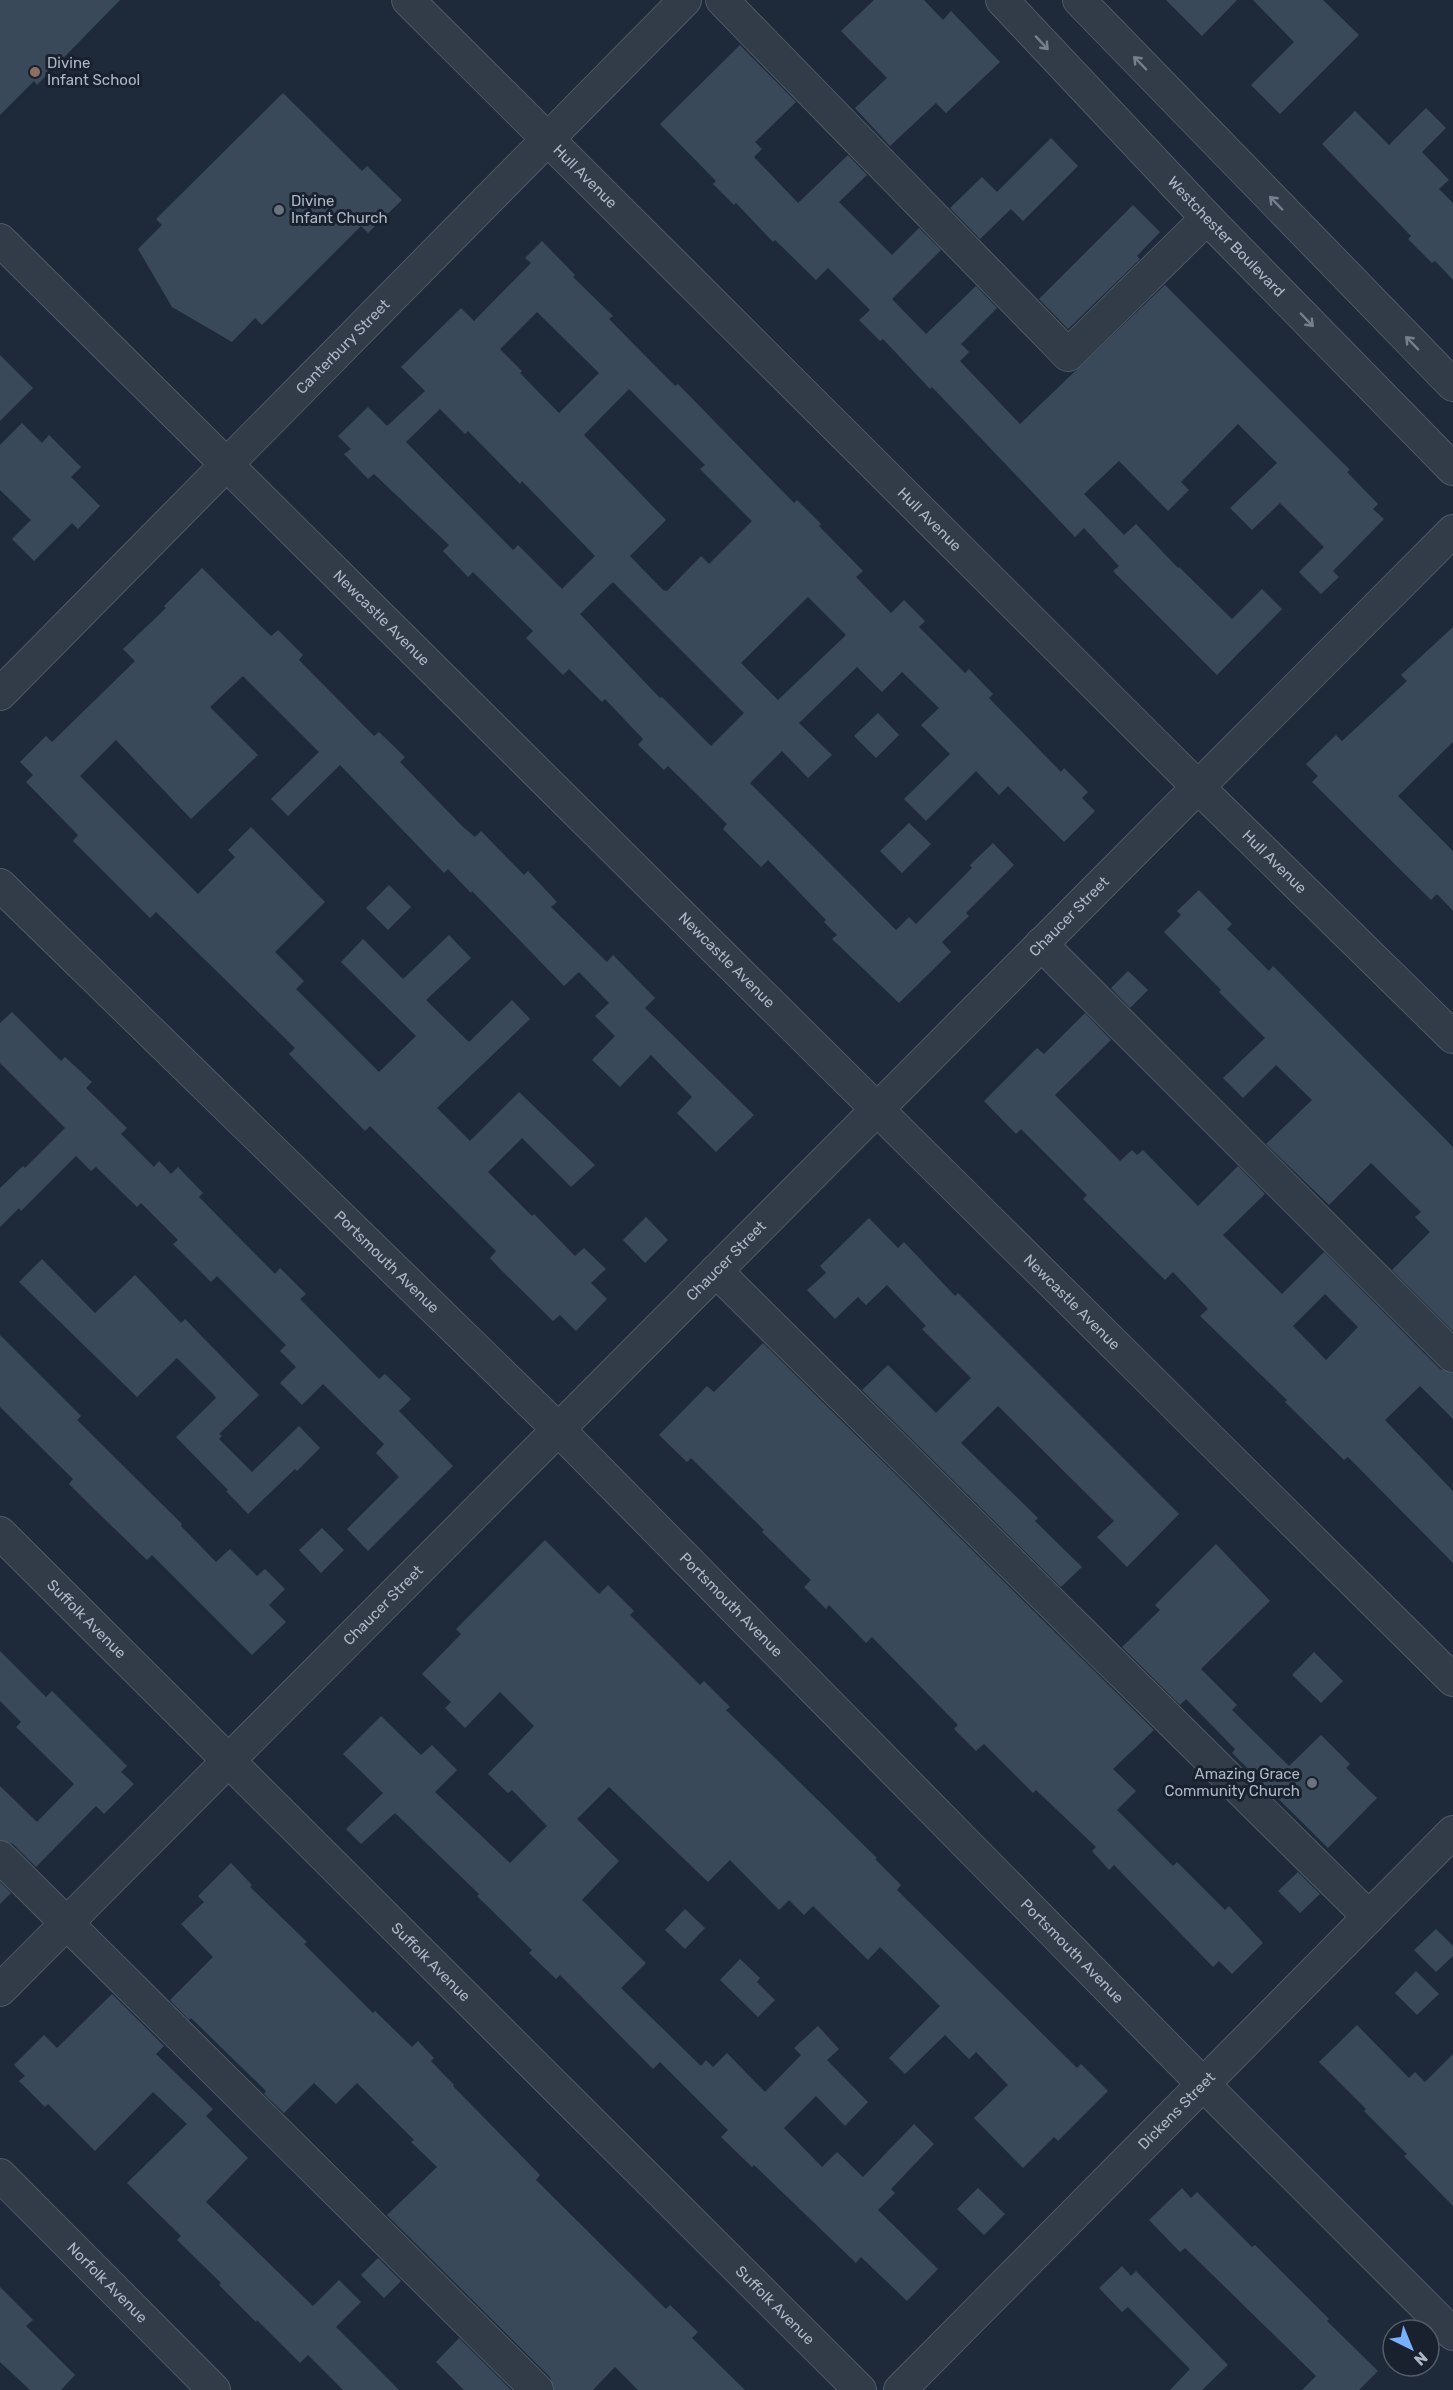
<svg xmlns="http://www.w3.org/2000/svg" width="1453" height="2390" font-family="Rubik,sans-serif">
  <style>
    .building { fill: #3a4959; fill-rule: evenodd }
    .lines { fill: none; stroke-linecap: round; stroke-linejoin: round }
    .minor-casing { stroke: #4f5a67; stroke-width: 34 }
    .minor { stroke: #323c49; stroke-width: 32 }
    .oneway { stroke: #75808e }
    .education-dot { fill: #8d6e63; stroke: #18212d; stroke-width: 2 }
    .worship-dot { fill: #6b7280; stroke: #18212d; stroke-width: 2 }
    .labels { text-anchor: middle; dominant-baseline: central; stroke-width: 6; stroke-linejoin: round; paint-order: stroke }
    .poi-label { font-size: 15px; fill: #acb7c6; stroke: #18212d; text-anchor: start }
    .street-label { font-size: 15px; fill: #acb7c6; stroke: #18212d }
  </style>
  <rect width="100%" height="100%" fill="#1e2a39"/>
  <path class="building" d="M0,0H120L37,85L34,81L0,115Z
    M874,0H924L943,20L951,11L1000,62L946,113L936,103L890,146L855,108L887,78L841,31Z
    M1166,0H1237L1202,36Z
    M1253,0H1323L1359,35L1280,114L1251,85L1294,42Z
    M740,45L796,102L755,142L762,149L754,157L798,203L848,155L867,175L839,202L892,255L919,228L941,250L892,299L926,334L976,286L997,308L961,344L969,352L960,361L1020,424L1165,285L1350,470L1347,472L1378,504L1373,509L1384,519L1333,571L1339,577L1321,594L1299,572L1324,547L1280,503L1252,530L1230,508L1277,463L1238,424L1181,482L1189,490L1168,511L1119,461L1084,494L1124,535L1136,524L1178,568L1179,567L1232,619L1262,589L1282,609L1217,675L1113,571L1119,566L1084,528L1075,537L932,387L930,389L883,339L880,341L859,320L870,310L828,268L816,280L775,240L773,242L736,203L734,205L713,184L716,181L660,124Z
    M283,93L362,171L367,166L402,200L368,233L361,226L262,325L255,318L232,342L172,307L138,249L162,225L156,219Z
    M1426,108L1446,128L1422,152L1449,180L1439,189L1453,203V280L1435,261L1432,263L1408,239L1411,236L1322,144L1355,111L1389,145Z
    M1051,138L1078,166L1023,221L1011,209L980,239L950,208L982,177L997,192Z
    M1133,205L1160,232L1137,256L1140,259L1068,329L1039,299Z
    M542,241L575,275L573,277L613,316L609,319L675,386L678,384L794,503L797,500L821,524L819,526L863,571L856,577L891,613L904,600L925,621L919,627L965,673L969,669L993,694L989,698L1061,772L1064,768L1088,792L1082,798L1095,811L1064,842L1008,786L999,795L976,771L926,821L904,799L950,754L921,725L939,708L902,672L882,692L857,667L799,723L832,755L808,778L782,751L750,783L896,930L909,917L916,924L972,868L970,865L993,843L1014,865L966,913L969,916L942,942L951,952L899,1003L832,939L837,935L824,922L826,920L768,860L761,867L723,829L727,824L668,766L664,770L638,745L643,739L605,699L602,702L569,669L563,675L526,638L533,631L473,572L468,577L443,551L449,545L374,474L368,479L344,454L351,449L338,436L368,407L387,426L425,391L401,367L461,308L474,321L531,263L525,258ZM537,312L599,373L559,413L520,373L522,371L500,349ZM629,389L705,465L700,469L752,521L709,564L701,556L667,591L663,590L630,556L666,520L584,435ZM440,409L465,434L468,431L520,484L522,481L595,556L562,589L518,545L513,550L406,442ZM613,582L744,713L711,746L662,697L660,698L580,614ZM808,597L846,635L778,700L741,663Z
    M0,355L33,388L0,421Z
    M22,423L42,443L49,435L81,467L71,477L100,506L78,529L72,523L34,561L12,539L31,520L0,490V445Z
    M202,568L271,636L278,630L303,655L299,660L374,736L379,732L405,757L400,762L462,826L475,837L481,831L524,875L528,871L557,902L551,907L607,962L613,955L655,998L645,1008L754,1115L716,1152L677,1113L692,1097L651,1055L620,1087L592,1060L615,1036L595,1016L609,1003L579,972L564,986L472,891L471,893L448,869L444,873L340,765L288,816L271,799L319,752L243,676L210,707L258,755L191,819L116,740L80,776L198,894L235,857L228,850L251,827L325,902L275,952L304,981L296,989L379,1072L416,1036L341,962L363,939L403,979L449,935L471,958L426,1000L469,1042L512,1000L530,1019L437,1108L470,1141L519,1092L595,1165L571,1187L522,1138L488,1172L532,1216L534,1214L575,1256L584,1248L606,1269L591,1283L607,1299L576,1331L560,1315L553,1321L501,1270L490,1258L496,1251L370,1126L365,1131L289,1054L295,1048L156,912L150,918L73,841L78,835L26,782L33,775L20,762L46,736L52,742L135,661L123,649L166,608L164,606Z
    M1453,627V742L1398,796L1453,851V911L1437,894L1431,900L1312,782L1318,776L1306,764L1336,735L1342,741L1407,681L1401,675Z
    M878,713L899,735L876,758L854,736Z
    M909,823L931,844L902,873L880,851Z
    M389,885L411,907L388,930L366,908Z
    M1199,890L1232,924L1227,929L1269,971L1273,966L1453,1147V1331L1392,1270L1430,1232L1415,1217L1421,1212L1371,1163L1329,1205L1266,1144L1312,1100L1276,1065L1243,1098L1223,1078L1265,1038L1219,992L1221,990L1164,932L1181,915L1177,911Z
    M1128,971L1148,990L1130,1008L1111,988Z
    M12,1012L61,1061L65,1057L92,1082L86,1088L127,1128L121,1134L154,1167L159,1161L171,1174L178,1167L203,1193L199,1197L275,1274L280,1268L306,1294L300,1299L379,1379L385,1374L411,1399L399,1411L453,1466L368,1551L347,1529L399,1477L376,1453L384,1444L323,1384L302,1405L280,1383L296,1367L280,1351L286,1345L217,1276L211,1282L173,1244L178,1240L141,1203L137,1207L96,1167L91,1171L76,1156L21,1211L19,1208L0,1227V1188L23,1166L25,1168L65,1128L0,1063V1023Z
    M1085,1013L1111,1040L1055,1095L1120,1161L1132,1150L1137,1155L1143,1150L1198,1206L1238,1166L1265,1194L1223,1235L1282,1294L1324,1252L1440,1369L1453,1373V1419L1420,1386L1385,1420L1453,1491V1563L1348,1457L1344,1460L1285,1402L1287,1400L1200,1316L1208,1309L1173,1272L1165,1280L1083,1199L1087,1195L1021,1129L1016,1134L984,1101L1037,1048L1044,1054ZM1325,1294L1358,1327L1326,1360L1293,1326Z
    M646,1217L668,1240L645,1263L623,1240Z
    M869,1218L898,1248L904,1242L955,1296L958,1293L1179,1514L1127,1567L1097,1537L1114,1521L998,1406L961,1443L1038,1518L1035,1521L1082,1567L1061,1587L862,1390L888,1365L936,1413L971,1378L922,1329L926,1326L887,1285L866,1305L858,1297L835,1319L807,1290L826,1273L820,1266Z
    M42,1259L95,1313L135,1275L181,1323L185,1319L259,1395L219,1434L222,1436L219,1439L252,1472L299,1426L320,1448L297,1471L295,1469L248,1514L226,1491L228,1490L176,1437L216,1398L214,1395L177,1358L137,1397L19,1282Z
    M0,1335L81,1416L77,1420L182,1524L181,1526L216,1562L230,1549L257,1576L265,1569L285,1589L269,1605L286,1622L252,1655L152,1555L147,1560L94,1509L69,1484L73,1479L0,1407Z
    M763,1343L1154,1730L1113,1769L1136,1791L1117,1810L1173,1866L1177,1862L1225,1910L1229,1906L1263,1943L1232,1974L1219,1961L1213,1967L1114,1865L1109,1870L1092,1851L1096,1847L1036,1790L1033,1793L984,1744L976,1751L954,1729L958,1725L872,1637L866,1643L829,1605L826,1609L804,1587L811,1580L762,1532L764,1530L691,1458L687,1462L659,1435L707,1386L714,1392Z
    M322,1528L344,1550L321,1573L299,1550Z
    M545,1540L599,1594L608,1585L634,1611L630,1615L700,1685L704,1681L730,1707L726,1710L877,1858L875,1859L901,1885L897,1890L1077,2068L1081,2064L1108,2091L1058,2141L1054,2137L1023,2168L974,2118L1008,2085L976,2052L969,2059L945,2035L905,2074L889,2058L940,2006L880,1947L868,1960L813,1906L804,1915L789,1900L779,1910L730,1860L708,1882L609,1787L577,1819L619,1861L582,1900L646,1963L621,1988L701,2066L706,2060L713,2067L727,2053L765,2092L801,2055L794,2048L818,2026L839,2049L827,2060L868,2102L845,2126L816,2096L784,2128L822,2167L837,2152L863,2177L914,2124L934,2144L891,2189L895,2193L878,2210L938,2269L907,2301L861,2257L856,2263L754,2165L752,2167L721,2137L728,2130L660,2062L653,2069L560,1975L556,1979L529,1953L532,1950L477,1896L479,1894L395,1813L361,1844L346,1829L383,1793L343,1754L381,1716L421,1755L432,1745L457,1770L435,1792L510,1863L547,1826L512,1790L508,1793L488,1774L534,1726L500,1692L465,1728L445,1708L451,1702L422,1674L461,1634L456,1629Z
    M1216,1544L1270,1601L1201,1669L1237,1705L1232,1710L1289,1766L1321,1735L1350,1764L1346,1768L1377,1798L1328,1848L1232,1753L1235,1749L1186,1699L1180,1705L1122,1647L1160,1610L1155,1605Z
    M0,1651L46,1697L52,1691L127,1766L121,1772L134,1784L104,1814L96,1806L36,1867L13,1844L0,1840V1786L37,1822L74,1784L16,1727L21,1722L0,1701Z
    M1314,1652L1343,1681L1321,1703L1292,1675Z
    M231,1863L252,1885L250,1887L307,1942L304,1944L373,2013L375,2011L412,2047L418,2041L434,2058L431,2061L454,2085L453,2086L540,2175L536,2180L666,2309L670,2305L698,2332L692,2338L745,2390H638L615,2367L593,2390H554L550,2377L387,2215L437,2167L411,2142L414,2140L357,2083L336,2104L314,2083L284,2113L264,2094L266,2091L191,2018L189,2020L170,2000L213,1957L181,1924L204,1902L198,1896Z
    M1298,1872L1320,1894L1300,1913L1278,1891Z
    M0,1882L11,1893L0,1904Z
    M685,1909L705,1928L685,1949L665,1930Z
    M1436,1929L1453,1946V1956L1436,1972L1414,1950Z
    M740,1959L760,1978L757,1982L775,2000L758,2017L720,1980Z
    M1416,1971L1439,1994L1417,2015L1395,1993Z
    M112,1994L164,2046L156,2054L213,2109L206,2116L248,2158L206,2202L313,2306L339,2280L361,2302L336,2327L399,2390H343L308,2355L300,2363L257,2320L256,2322L219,2285L221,2283L177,2240L181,2236L127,2183L187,2124L153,2092L95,2151L48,2104L45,2107L19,2081L25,2076L14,2065L44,2035L57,2048Z
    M1357,2025L1409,2078L1415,2072L1425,2082L1453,2054V2206L1404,2156L1407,2154L1364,2111L1366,2109L1319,2062Z
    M978,2188L1005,2214L984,2235L957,2209Z
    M1182,2188L1191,2198L1197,2192L1252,2247L1255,2245L1329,2319L1327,2321L1378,2371L1359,2390H1302L1316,2376L1185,2248L1180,2252L1149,2220Z
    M378,2258L401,2281L384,2298L361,2275Z
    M1122,2266L1131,2276L1136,2271L1228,2365L1202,2390H1170L1190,2369L1128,2307L1122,2312L1099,2288Z
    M0,2287L33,2320L26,2326L75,2375L61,2390H30L0,2362Z
    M459,2338L511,2390H464L436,2362Z"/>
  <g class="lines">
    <defs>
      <g id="minor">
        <path id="s1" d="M408,0L1198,787L1453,1037"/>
        <path d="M722,0L1068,355L1207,218"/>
        <path id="s2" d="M1002,0L1207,218L1453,469"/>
        <path d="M1079,0L1453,385"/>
        <path id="s3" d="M0,240L1453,1680"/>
        <path id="s4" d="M0,694L685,0"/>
        <path id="s5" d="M0,885L558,1429L1203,2084L1453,2334"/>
        <path d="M1041,944L1453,1356"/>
        <path d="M716,1271L1369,1917"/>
        <path id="s6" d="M0,1533L860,2390"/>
        <path d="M0,1857L537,2390"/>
        <path id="s7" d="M0,1990L1453,531"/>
        <path id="s8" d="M0,2175L214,2390"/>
        <path id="s9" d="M900,2390L1453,1832"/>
      </g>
    </defs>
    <use href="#minor" class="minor-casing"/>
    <use href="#minor" class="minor"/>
  </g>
  <defs><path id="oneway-shaft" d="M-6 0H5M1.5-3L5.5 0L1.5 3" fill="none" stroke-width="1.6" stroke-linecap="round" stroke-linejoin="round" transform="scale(1.5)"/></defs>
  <g class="oneway">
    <use href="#oneway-shaft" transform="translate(1042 43) rotate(47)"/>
    <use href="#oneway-shaft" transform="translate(1140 63) rotate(-134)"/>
    <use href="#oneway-shaft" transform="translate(1276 203) rotate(-134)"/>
    <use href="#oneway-shaft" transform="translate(1307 320) rotate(46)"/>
    <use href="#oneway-shaft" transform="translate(1412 343) rotate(-134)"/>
  </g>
  <circle class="education-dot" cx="35" cy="72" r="6"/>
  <g class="worship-dot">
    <circle cx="279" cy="210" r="6"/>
    <circle cx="1312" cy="1783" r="6"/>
  </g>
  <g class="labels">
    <g class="poi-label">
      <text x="47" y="63">Divine<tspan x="47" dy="17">Infant School</tspan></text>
      <text x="291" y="201">Divine<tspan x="291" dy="17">Infant Church</tspan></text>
      <text x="1300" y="1774" text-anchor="end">Amazing Grace<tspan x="1300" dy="17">Community Church</tspan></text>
    </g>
    <g class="street-label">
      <text stroke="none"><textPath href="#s1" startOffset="250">Hull Avenue</textPath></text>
      <text stroke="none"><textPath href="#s2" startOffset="326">Westchester Boulevard</textPath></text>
      <text stroke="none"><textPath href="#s4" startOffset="488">Canterbury Street</textPath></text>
      <text stroke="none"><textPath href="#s1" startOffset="736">Hull Avenue</textPath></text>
      <text stroke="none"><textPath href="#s3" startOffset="537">Newcastle Avenue</textPath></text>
      <text stroke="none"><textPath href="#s1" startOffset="1222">Hull Avenue</textPath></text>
      <text stroke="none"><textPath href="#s7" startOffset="1515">Chaucer Street</textPath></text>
      <text stroke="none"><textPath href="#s3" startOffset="1023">Newcastle Avenue</textPath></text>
      <text stroke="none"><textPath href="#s7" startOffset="1029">Chaucer Street</textPath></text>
      <text stroke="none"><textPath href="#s5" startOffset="540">Portsmouth Avenue</textPath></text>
      <text stroke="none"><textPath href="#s3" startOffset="1509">Newcastle Avenue</textPath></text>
      <text stroke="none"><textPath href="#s7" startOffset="543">Chaucer Street</textPath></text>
      <text stroke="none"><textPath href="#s5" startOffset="1026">Portsmouth Avenue</textPath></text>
      <text stroke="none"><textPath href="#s6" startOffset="122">Suffolk Avenue</textPath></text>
      <text stroke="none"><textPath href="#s5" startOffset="1512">Portsmouth Avenue</textPath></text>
      <text stroke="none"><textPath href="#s6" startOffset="608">Suffolk Avenue</textPath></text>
      <text stroke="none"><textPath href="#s9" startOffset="393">Dickens Street</textPath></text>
      <text stroke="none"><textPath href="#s8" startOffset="152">Norfolk Avenue</textPath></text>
      <text stroke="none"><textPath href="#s6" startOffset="1094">Suffolk Avenue</textPath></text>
    </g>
  </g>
  <g transform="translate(1411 2348) rotate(137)"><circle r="28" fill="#18212d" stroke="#535d6a" stroke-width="1.5"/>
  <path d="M0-4.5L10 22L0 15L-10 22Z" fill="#78b0ff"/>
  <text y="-9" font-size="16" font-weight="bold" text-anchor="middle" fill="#acb7c6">N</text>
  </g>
</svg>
